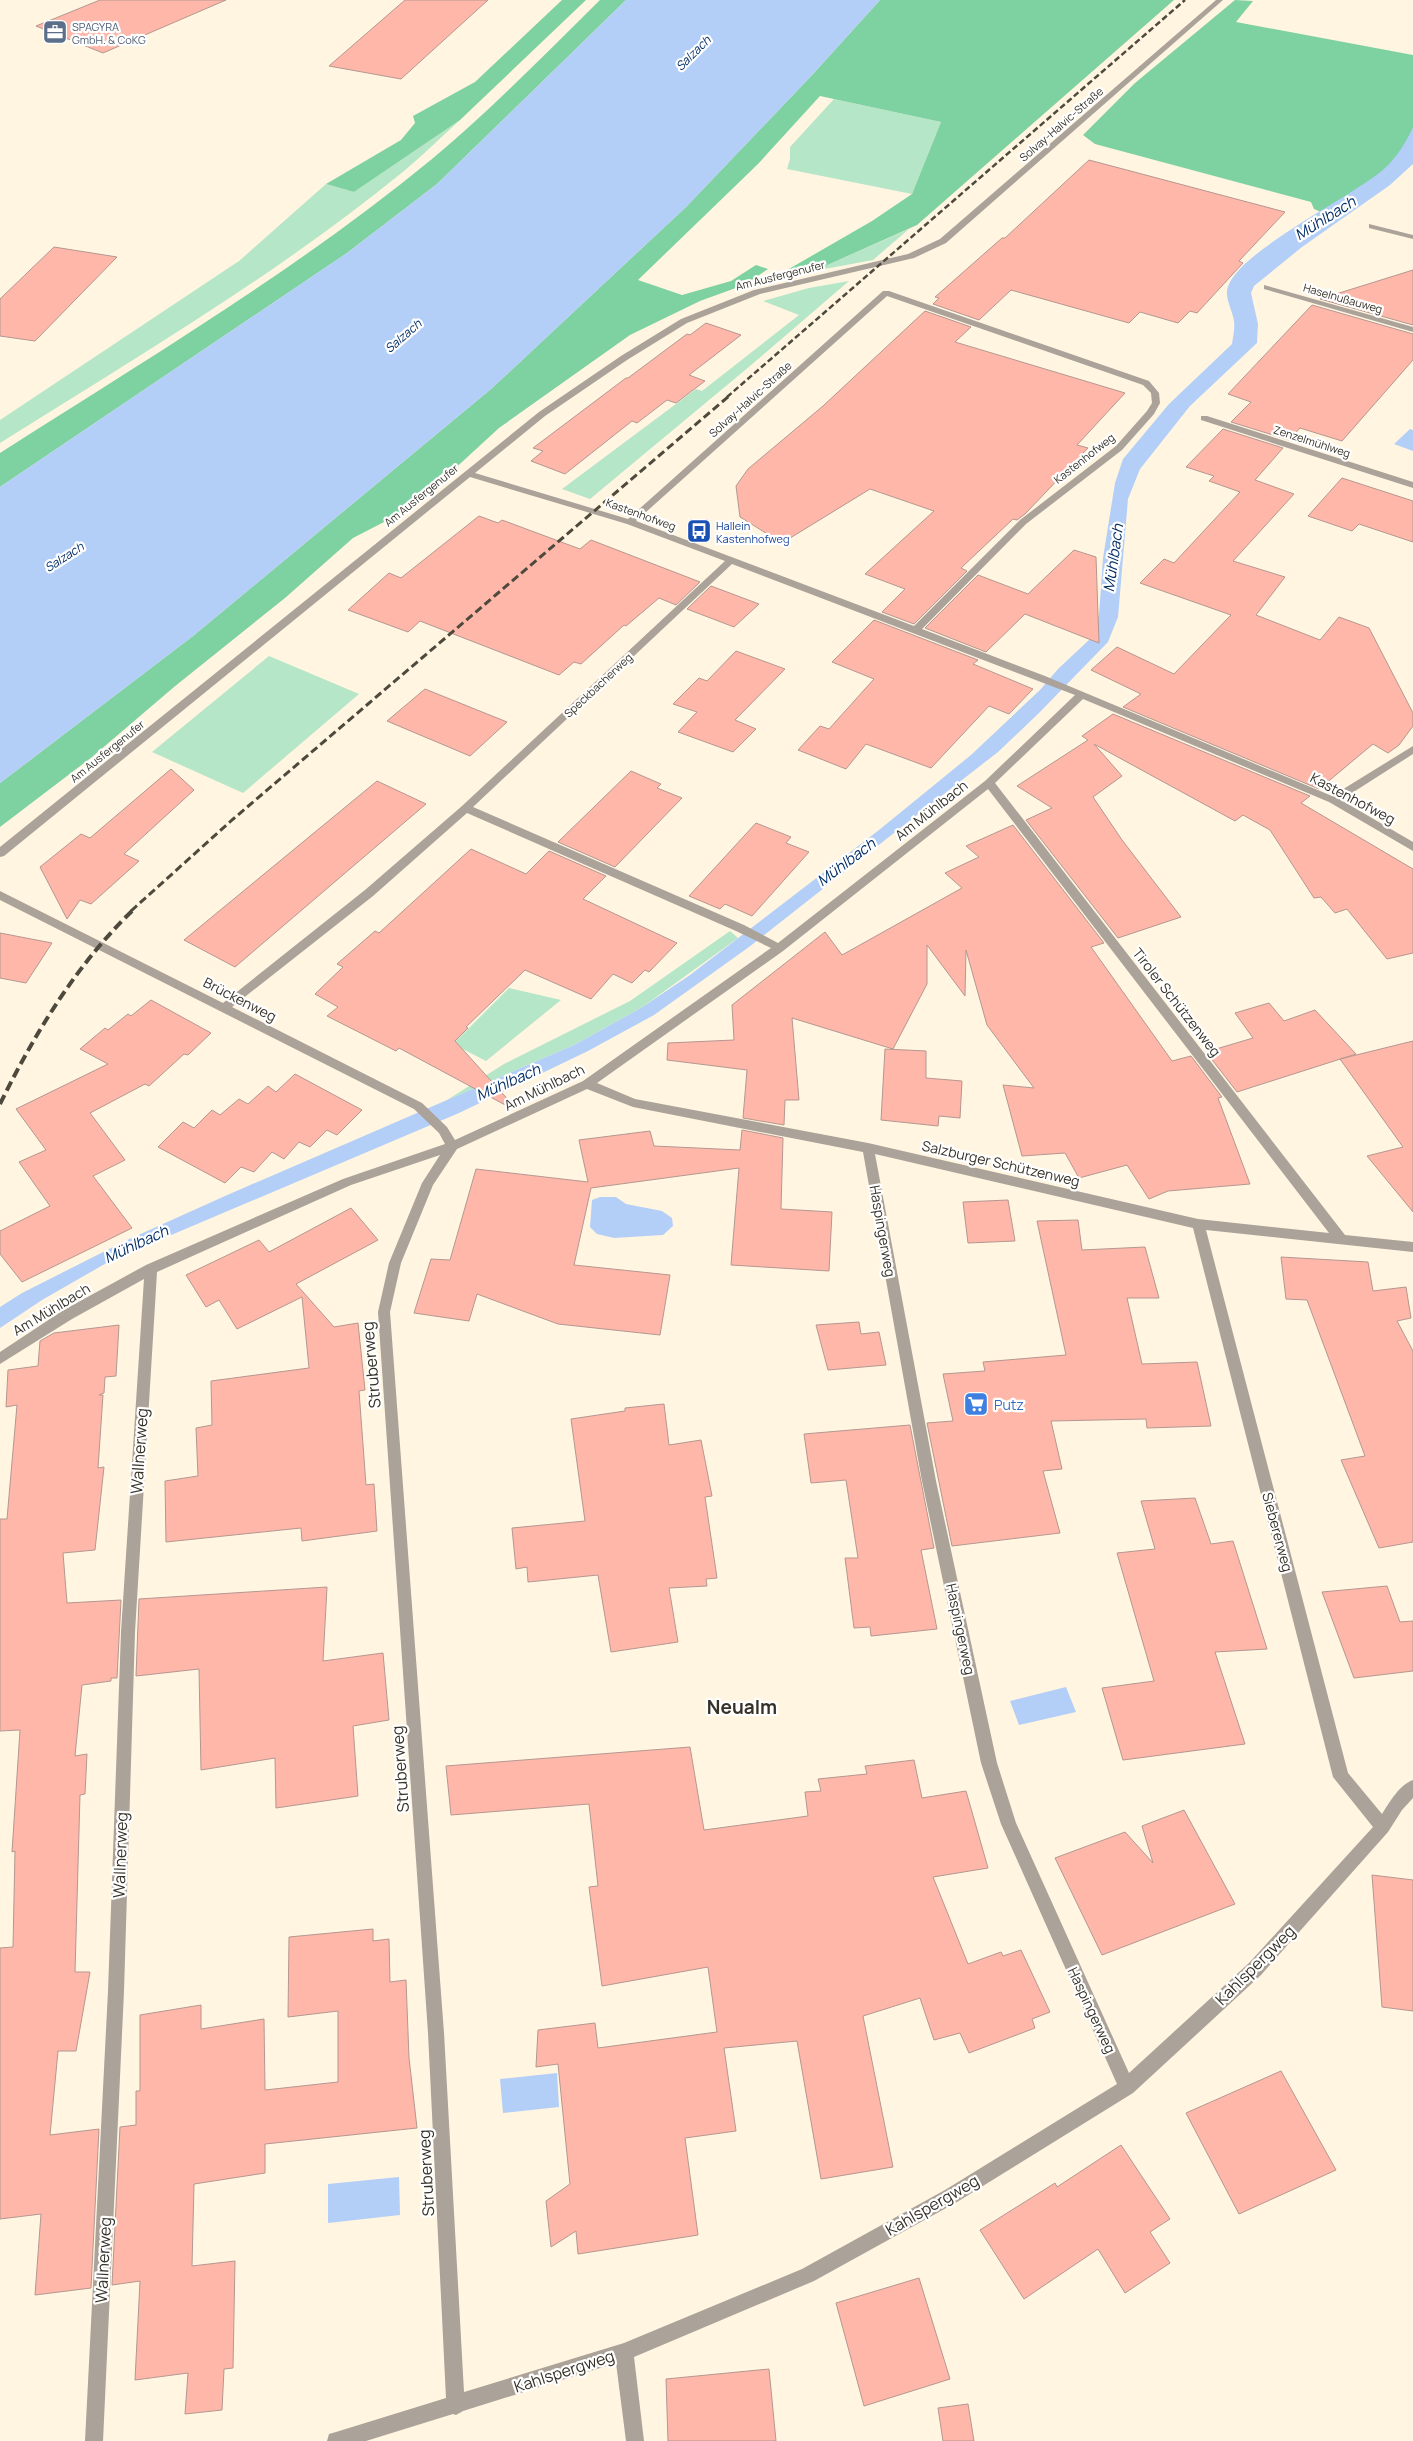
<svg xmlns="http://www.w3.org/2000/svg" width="1413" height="2441" font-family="Manrope,sans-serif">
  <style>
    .green { fill: #b5e6c7 }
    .forest { fill: #7ed1a0 }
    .water { fill: #b3cff8 }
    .building { fill: #feb7a9; stroke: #b59791 }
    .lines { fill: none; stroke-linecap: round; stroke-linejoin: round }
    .street { fill: #aba299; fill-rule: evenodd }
    .rail-far2 { stroke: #4d493d; stroke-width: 2.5; stroke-dasharray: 6 3; stroke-linecap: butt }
    .rail-far1 { stroke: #4d493d; stroke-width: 3; stroke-dasharray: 8 4; stroke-linecap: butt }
    .rail { stroke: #4d493d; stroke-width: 4; stroke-dasharray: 10 5; stroke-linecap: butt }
    .labels { text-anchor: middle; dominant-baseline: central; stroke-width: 4.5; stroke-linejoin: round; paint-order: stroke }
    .far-service-label { font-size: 11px; fill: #4e5e75; stroke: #fff; text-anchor: start }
    .far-street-label { font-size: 11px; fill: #363228; stroke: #fff }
    .far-transit-label { font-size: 11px; fill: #164399; stroke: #fff; text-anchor: start }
    .far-water-label { font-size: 12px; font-style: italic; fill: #012c65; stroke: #fff }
    .street-label { font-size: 14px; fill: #363228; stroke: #fff }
    .shop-label { font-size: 14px; fill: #366cbe; stroke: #fff; text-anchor: start }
    .water-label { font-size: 15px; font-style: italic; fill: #012c65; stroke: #fff }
    .near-street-label { font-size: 16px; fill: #363228; stroke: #fff }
    .district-label { font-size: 19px; font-weight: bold; fill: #363228; stroke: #fff }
  </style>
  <rect width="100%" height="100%" fill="#fff5e0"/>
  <path class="green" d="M834,99L941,122L912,194L787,169L790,159V147Z
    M460,120C441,137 423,155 404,171C278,274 137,357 0,443V420L239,261L326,184L354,192Z
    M909,229L873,260L814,271Z
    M849,281L750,366L590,499L562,489L696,389L702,391L799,315L763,301L809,288Z
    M269,656L359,694L243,793L152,752Z
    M730,931L738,938L641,1008L574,1045L447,1100L504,1064L630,1001Z
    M509,988L561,1000L486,1061L453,1044Z"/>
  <path class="forest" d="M562,0H586L460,120L354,192L326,184L401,140L415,123L413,116L475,82Z
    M600,0H626L437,184L347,253L0,487V453C147,359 297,270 432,159C491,110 545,54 600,0Z
    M880,0H1174L917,225L814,271L785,276L782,273L872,221L912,194L941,122L820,96L758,164L638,280L682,295L731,281L756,265L768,269L744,285L700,301L630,335L499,428L413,507L353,538L285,598L174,687L92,757L0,827V783L193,636L491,389L686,207L813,74Z
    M1235,0L1253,1L1236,22L1413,55C1413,72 1413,114 1413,128C1402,168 1353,192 1321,212L1314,209L1311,202L1095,144L1083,135L1135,83Z"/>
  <path class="water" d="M626,0H880L813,74L686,207L491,389L193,636L0,783V487L347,253L437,184Z
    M1413,128V164L1390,185L1302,247L1254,286L1251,293L1258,324L1257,343L1190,406L1140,469L1128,499L1118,617L1108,642L1039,713L998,752L908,822L749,947L654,1015L588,1051L459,1113L110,1261L42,1300L0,1328V1307L22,1293L125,1241L225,1196L574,1045L641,1008L690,975L879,830L971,755L1040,690L1058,669L1090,639L1099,615L1103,558L1115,483L1123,459L1169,404L1232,344C1233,337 1235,329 1234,321C1233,312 1226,301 1227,291C1231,254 1355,196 1385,168C1398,156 1405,143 1413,128Z
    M1410,429L1413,430V451L1394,444Z
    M600,1197H616L626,1204L662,1211L672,1218L673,1226L663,1235L614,1238L597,1234L590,1227L592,1200Z
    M1066,1687L1076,1712L1019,1725L1010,1701Z
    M557,2073L559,2107L503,2113L500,2079Z
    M399,2177L400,2215L328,2223V2184Z"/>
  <path class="building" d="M100,0H226L103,53L36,26Z
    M405,0H488L401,79L329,66Z
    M1089,160L1285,212L1239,261L1243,263L1197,313L1190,311L1178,323L1140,312L1129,323L1011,290L979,320L933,304L939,298L935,297L1002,238H1005Z
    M54,247L117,257L35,341L0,336V299Z
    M1413,270V325L1320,299Z
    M1312,305L1413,334V360L1342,441L1300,428L1289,440L1231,422L1251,402L1228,394Z
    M925,311L971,327L955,342L1125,393L1077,445L1088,448L1025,514L1017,520L1013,519L961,568L967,571L914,624L882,612L905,589L865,574L934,511L870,489L782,543L740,517L736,486L748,469L823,406Z
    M706,323L741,335L689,375L705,381L676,403L667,400L637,423L632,421L565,474L531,461L543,451L533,448L626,378H628L687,334L690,335Z
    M1223,429L1283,448L1255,480L1294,494L1233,561L1285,577L1256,615L1320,640L1339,617L1369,628L1413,713V726L1399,745L1388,753L1373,744L1319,789L1123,707L1141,694L1091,670L1117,647L1174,674L1231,615L1140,583L1164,559L1174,563L1240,492L1209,481L1214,476L1186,467Z
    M1342,478L1413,501V542L1359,524L1352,531L1308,516Z
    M479,516L498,523L502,520L580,549L591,540L700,582L676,605L659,598L626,626L624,625L581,664L574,662L559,675L420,621L408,632L348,610L389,573L401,578Z
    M1074,550L1096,557L1099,643L1025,614L986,652L925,628L978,575L1028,594Z
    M711,586L759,604L734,627L687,609Z
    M874,620L978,660L973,664L1033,689L1009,714L989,706L931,768L866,744L846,769L798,750L820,726L829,729L874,679L832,662Z
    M736,651L785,669L735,720L756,729L733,752L678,732L697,712L673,704L699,678L707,681Z
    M425,689L507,722L470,756L387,721Z
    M1113,714L1310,796L1301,803L1413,869V953L1387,959L1347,909L1335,913L1321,897L1314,898L1270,830L1243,815L1235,821L1094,744L1122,776L1093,797L1122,840L1181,917L1118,938L1026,820L1052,808L1017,786L1088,740L1082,736Z
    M171,769L194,790L124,854L139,861L91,904L80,900L67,919L40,867L81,834L90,838Z
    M631,771L661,784L657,788L682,798L615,867L558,842Z
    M377,781L426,804L235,967L184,940Z
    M756,823L791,837L786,843L809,852L752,916L725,904L720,909L689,896Z
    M1013,825L1104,943L1091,947L1172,1061L1191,1056L1222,1097L1218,1098L1250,1184L1168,1191L1149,1199L1127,1165L1079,1178L1065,1153L1022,1156L1003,1085L1034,1088L987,1025L966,950L965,996L927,945V984L893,1049L792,1018L799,1100H785L784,1125L743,1118L747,1070L667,1060L668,1043L734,1040L732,1005L825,932L842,955L962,888L945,873L979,857L966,846Z
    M471,849L526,874L549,851L606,876L583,899L677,943L649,972L645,970L632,983L613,974L591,999L525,970L466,1027L468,1028L455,1041L512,1104L509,1107L399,1048L396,1051L327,1016L338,1007L315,994L343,967L337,964L375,931L379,933Z
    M0,933L52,943L26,983L0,978Z
    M151,1000L211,1033L188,1055L184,1054L149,1086L145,1084L90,1113L125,1160L93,1176L132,1228L22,1282L0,1254V1231L50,1206L19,1162L46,1150L16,1109L108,1064L80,1049L105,1028L108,1030L128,1014L131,1016Z
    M1269,1003L1284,1021L1315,1010L1356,1054L1237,1092L1206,1052L1253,1038L1235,1013Z
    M1413,1041V1212L1367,1156L1403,1147L1340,1059Z
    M885,1049L926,1051V1078L962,1081L960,1118L939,1116L938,1126L881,1120Z
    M295,1074L362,1110L337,1135L327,1130L310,1147L299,1142L284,1159L272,1152L254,1172L241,1167L225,1183L158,1147L183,1122L194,1128L212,1110L220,1115L239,1099L248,1104L268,1086L276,1092Z
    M742,1130L783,1138L781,1209L832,1212L829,1271L731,1265L739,1168L591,1188L574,1265L670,1275L660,1335L558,1324L477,1294L469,1321L414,1313L431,1259L450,1260L476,1169L588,1182L579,1140L650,1131L654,1146L740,1150Z
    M1008,1200L1015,1241L968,1243L963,1202Z
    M351,1208L378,1240L296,1284L334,1327L358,1323L365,1390L359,1391L366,1485L374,1484L377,1531L302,1541L301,1528L166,1542L165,1481L198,1476L196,1428L212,1425L211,1381L309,1368L302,1297L237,1329L219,1300L206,1307L186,1275L259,1240L269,1252Z
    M1078,1220L1082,1250L1145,1247L1159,1298H1127L1142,1364L1197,1362L1211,1426L1147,1428L1146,1419L1051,1421L1062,1469L1043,1471L1060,1533L952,1546L927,1423L953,1421L943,1374L985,1371L983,1362L1066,1355L1037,1221Z
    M1281,1257L1368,1262L1373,1291L1406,1287L1411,1318L1397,1321L1413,1351V1542L1379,1548L1341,1460L1365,1456L1307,1300L1286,1299Z
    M859,1322L861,1334L879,1332L886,1365L828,1370L816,1325Z
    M119,1325L116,1376L105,1377L104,1393L99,1395H103L98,1468L104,1467L95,1550L63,1553L67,1603L121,1600L117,1678H111V1681L82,1685L75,1756L87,1754L85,1794L80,1795L75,1972H90L76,2051H58L50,2135L99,2129L91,2288L35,2295L41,2214L0,2219V1948L13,1947L15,1851L12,1852L20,1730L0,1731V1519H7L17,1405L6,1407L8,1370L38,1366L40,1341L54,1333Z
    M664,1404L669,1445L701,1440L712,1496L705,1497L717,1578L706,1579L707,1586L669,1588L678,1642L611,1652L598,1575L528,1582L527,1567L516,1569L512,1528L585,1521L571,1419L625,1411V1408Z
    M910,1425L934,1548L921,1550L937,1629L871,1636L870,1627L854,1628L845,1558H858L846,1480L811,1483L804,1434Z
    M1195,1498L1211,1544L1233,1541L1267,1649L1215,1652L1245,1744L1123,1760L1102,1688L1154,1681L1117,1553L1155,1549L1141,1501Z
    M1387,1586L1400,1622L1413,1621V1671L1354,1678L1322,1592Z
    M327,1587L323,1661L383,1653L389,1720L353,1726L358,1796L276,1808L275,1758L201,1770L199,1669L136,1676L139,1599Z
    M690,1747L704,1830L808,1816L805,1792L821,1791L818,1779L867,1774L865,1766L914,1760L922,1798L966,1791L988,1868L933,1877L968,1964L1001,1952L1003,1956L1021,1950L1050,2012L1032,2019L1035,2028L969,2053L960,2033L934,2040L920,1998L863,2016L893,2167L821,2179L797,2041L724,2048L736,2131L685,2138L698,2235L578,2254L576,2231L551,2247L546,2201L570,2184L558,2064L536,2067L538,2030L595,2023L598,2048L717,2032L708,1967L602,1986L589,1887L598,1886L589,1804L451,1815L446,1766Z
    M1184,1810L1235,1904L1102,1955L1055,1858L1125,1832L1153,1863L1142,1826Z
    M1372,1875L1413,1880V2011L1382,2007Z
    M373,1929V1941L389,1939L390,1982L406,1980L409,2058L417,2128L265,2144V2173L194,2184L192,2266L235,2261L233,2368L224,2369L222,2410L185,2414L188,2373L135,2380L140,2281L112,2285L120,2127L136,2125V2091H140V2015L201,2005V2029L264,2019L265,2090L338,2082V2011L288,2017L289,1937Z
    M1281,2071L1336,2170L1239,2214L1186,2113Z
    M1121,2145L1170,2219L1150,2232L1170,2263L1125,2293L1098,2249L1024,2299L980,2230L1055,2183L1057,2187Z
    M919,2278L950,2379L864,2406L836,2303Z
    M769,2369L776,2441H668L666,2379Z
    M968,2404L974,2441H943L938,2408Z"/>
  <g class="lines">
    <path class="street" d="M1216,0H1223L946,243L914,258L760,294L687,323L627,360L545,416L475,473L628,519L883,291H889L1149,381L1159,393L1160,403L1154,414L1122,450L1026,524L922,629L1045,676L1332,796L1413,746V754L1341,800L1413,842V851L1329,802L1083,699L995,783L1345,1235L1413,1242V1252L1206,1230L1348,1773L1382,1814C1390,1802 1399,1785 1413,1780V1798L1402,1810L1388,1832L1261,1975L1133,2093L957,2202L814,2281L634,2357L644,2441H626L616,2363L463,2411L456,2415L453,2414L366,2441H327L329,2434L336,2432L446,2398L428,2033L378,1312L389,1263L422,1183L440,1155L351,1185L157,1272L135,1632L124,1991L103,2441H85L108,1991L121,1632L144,1279L72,1319L0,1364V1352L62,1311L146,1265L343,1179L445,1144L439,1133L414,1109L0,900V891L223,1003L365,890L462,806L725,561L627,524L470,477L4,856L0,857V847L539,412L621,356L681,319L754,290L908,254L940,239ZM887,296L1143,385L1151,393L1152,403L1147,411L1116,446L1020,520L914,626L636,521ZM732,564L1075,695L985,781L778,943L744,925L473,807ZM988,789L1329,1233L1198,1219L868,1143L635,1099L597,1083L783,951ZM467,813L736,931L771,948L583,1081L455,1140L447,1127L422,1103L232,1007L373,896ZM587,1089L633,1107L863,1152L922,1481L981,1763L1001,1824L1117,2084L945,2190L802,2269L624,2343L464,2392L444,2033L390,1312L401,1263L433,1185L457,1149ZM875,1154L1193,1228L1333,1777L1373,1827L1249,1963L1129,2073L1016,1823L997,1763L936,1481Z
      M1369,224L1413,235V239L1369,228Z
      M1264,285L1413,327V332L1264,289Z
      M1201,416H1207L1413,482V488L1201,420Z"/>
    <path class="rail-far2" d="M727,397L1185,0"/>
    <path class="rail-far1" d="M131,911L232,820L729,396"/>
    <path class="rail" d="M0,1104C35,1033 76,965 133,910"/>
  </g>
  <defs>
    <symbol id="office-square" viewBox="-11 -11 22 22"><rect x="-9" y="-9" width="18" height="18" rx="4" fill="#5c6f8a" stroke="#fff"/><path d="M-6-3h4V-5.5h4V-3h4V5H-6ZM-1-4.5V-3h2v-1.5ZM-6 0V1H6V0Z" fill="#fff"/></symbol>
    <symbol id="bus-square" viewBox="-11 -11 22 22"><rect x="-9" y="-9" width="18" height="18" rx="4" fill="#1a4fb4" stroke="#fff"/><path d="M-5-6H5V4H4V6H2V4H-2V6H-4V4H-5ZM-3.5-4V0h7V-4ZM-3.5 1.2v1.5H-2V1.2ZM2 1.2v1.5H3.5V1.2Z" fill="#fff"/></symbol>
    <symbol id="supermarket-square" viewBox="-11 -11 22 22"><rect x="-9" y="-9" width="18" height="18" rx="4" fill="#3f7fe0" stroke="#fff"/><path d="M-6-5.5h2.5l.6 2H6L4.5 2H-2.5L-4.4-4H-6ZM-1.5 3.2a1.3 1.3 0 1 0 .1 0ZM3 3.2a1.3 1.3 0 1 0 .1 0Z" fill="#fff"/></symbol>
  </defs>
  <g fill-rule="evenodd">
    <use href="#office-square" x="41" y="18" width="28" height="28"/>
    <use href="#bus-square" x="685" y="517" width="28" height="28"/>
    <use href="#supermarket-square" x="962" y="1390" width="28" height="28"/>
  </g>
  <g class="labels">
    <g class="far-service-label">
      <text x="72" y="26">SPAGYRA<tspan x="72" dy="13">GmbH. &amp; CoKG</tspan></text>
    </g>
    <g class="far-street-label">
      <text transform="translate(1061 124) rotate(-41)">Solvay-Halvic-Straße</text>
      <text transform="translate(780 275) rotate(-14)">Am Ausfergenufer</text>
      <text transform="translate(1343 298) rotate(16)">Haselnußauweg</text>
      <text transform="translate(750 399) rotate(-42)">Solvay-Halvic-Straße</text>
      <text transform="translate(1312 441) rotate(18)">Zenzelmühlweg</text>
      <text transform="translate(1084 458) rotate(-38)">Kastenhofweg</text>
      <text transform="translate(421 495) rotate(-39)">Am Ausfergenufer</text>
      <text transform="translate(641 514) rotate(20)">Kastenhofweg</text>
      <text transform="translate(598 685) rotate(-43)">Speckbacherweg</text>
      <text transform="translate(107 751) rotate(-39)">Am Ausfergenufer</text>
    </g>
    <g class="far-transit-label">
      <text x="716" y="525">Hallein<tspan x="716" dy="13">Kastenhofweg</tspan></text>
    </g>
    <g class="far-water-label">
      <text transform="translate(693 53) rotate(-45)">Salzach</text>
      <text transform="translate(403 336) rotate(-41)">Salzach</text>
      <text transform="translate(64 557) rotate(-33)">Salzach</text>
    </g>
    <g class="street-label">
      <text transform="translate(1353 798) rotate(28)">Kastenhofweg</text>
      <text transform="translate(931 810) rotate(-38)">Am Mühlbach</text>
      <text transform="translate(240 999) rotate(27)">Brückenweg</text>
      <text transform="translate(1177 1002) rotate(52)">Tiroler Schützenweg</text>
      <text transform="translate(544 1087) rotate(-26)">Am Mühlbach</text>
      <text transform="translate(1001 1163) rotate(13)">Salzburger Schützenweg</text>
      <text transform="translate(883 1231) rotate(80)">Haspingerweg</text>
      <text transform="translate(51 1309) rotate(-31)">Am Mühlbach</text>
      <text transform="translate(1278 1532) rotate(75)">Siebererweg</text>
      <text transform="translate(961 1629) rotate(78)">Haspingerweg</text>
      <text transform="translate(1092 2010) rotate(65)">Haspingerweg</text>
    </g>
    <g class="shop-label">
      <text x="994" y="1404">Putz</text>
    </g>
    <g class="water-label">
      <text transform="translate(1325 218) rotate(-32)">Mühlbach</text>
      <text transform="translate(1113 558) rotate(-82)">Mühlbach</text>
      <text transform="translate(846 862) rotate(-37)">Mühlbach</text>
      <text transform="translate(508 1082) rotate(-24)">Mühlbach</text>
      <text transform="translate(136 1244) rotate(-25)">Mühlbach</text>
    </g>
    <g class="near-street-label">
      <text transform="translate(371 1365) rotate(-95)">Struberweg</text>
      <text transform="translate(139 1451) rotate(-86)">Wallnerweg</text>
      <text transform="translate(400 1769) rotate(-94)">Struberweg</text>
      <text transform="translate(120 1855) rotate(-88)">Wallnerweg</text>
      <text transform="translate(1255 1965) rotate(-45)">Kahlspergweg</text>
      <text transform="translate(426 2173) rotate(-93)">Struberweg</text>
      <text transform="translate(932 2205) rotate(-30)">Kahlspergweg</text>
      <text transform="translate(103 2260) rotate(-87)">Wallnerweg</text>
      <text transform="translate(564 2371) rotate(-18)">Kahlspergweg</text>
    </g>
    <g class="district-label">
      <text x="742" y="1707">Neualm</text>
    </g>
  </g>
</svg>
